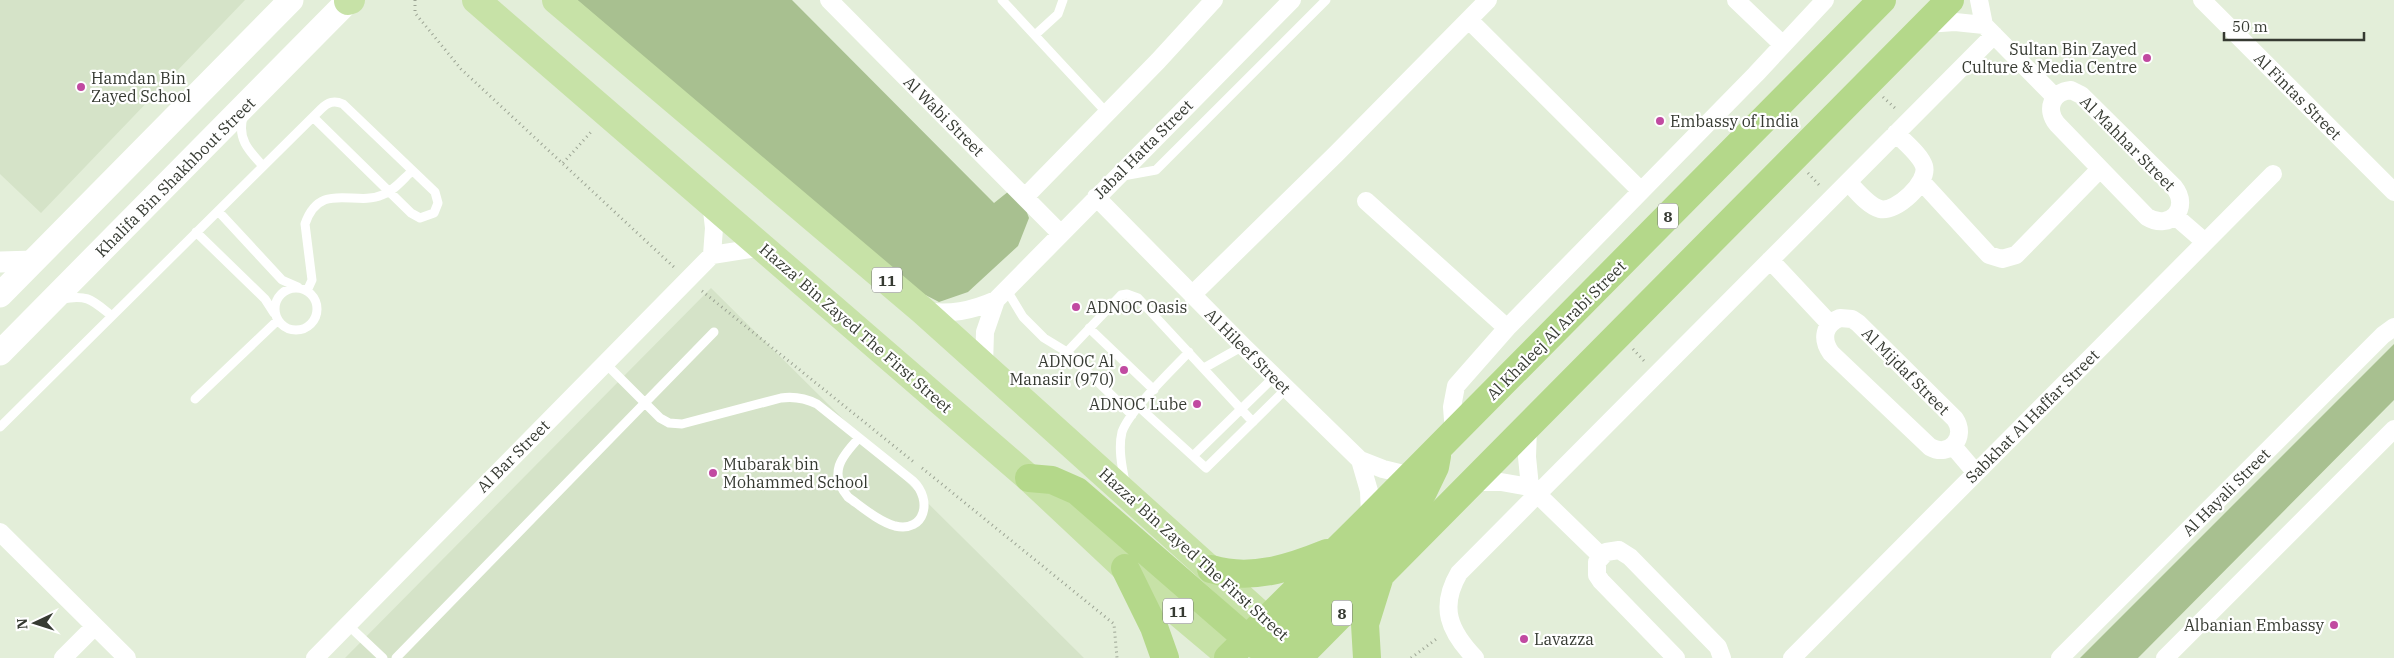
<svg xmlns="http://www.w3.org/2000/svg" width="2394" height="658" font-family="'IBM Plex Serif',serif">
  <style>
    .built { fill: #d5e3c8 }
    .green { fill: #a8c090 }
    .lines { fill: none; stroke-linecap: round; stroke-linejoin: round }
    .path { stroke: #9ca494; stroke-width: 3; stroke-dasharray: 1 4; stroke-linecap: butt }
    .service { stroke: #fff; stroke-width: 9 }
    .minor { stroke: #fff; stroke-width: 18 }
    .tertiary { stroke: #fff; stroke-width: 21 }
    .secondary { stroke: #fff; stroke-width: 25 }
    .primary { stroke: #c7e2a7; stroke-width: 28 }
    .trunk { stroke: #b4d88a; stroke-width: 28 }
    .poi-dot { fill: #c14aa1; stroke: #fff; stroke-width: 2 }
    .labels { text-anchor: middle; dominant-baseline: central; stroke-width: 4.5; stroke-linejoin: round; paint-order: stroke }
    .shield { fill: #fff; stroke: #727570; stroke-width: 1 }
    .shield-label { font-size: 15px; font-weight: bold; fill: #363a32 }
    .poi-label { font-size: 16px; fill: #363a32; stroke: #fff; text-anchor: start }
    .street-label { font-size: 16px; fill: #363a32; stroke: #fff }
  </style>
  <rect width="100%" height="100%" fill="#e3eed9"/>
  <path class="built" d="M0,0H245L41,213L0,174Z
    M711,288L1084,658H345Z"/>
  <path class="green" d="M577,0H792L994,203L1009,191L1023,202L1029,218L1018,246L968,292L939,302L912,288Z
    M2394,344V400L2138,658H2080Z"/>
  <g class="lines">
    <path class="path" d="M415,0V13L461,69L676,269
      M1883,97L1897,110
      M563,163L592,131
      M1808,173L1821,187
      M702,291L915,463
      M1633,349L1646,363
      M922,468L1114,624L1117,658
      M1411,658L1439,637"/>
    <path class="service" d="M1002,0L1107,113
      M1035,35L1058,14L1063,0
      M243,117C237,139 249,151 263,166
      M1123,176L1156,170L1326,0
      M218,211L282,280L298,287
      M196,232L265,299L274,313
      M275 309a21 21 0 1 1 42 0a21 21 0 1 1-42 0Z
      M1006,289L1023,317L1044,338L1067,352L1132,415
      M307,291L312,280L305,224C320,180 355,207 382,195C394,191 403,179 412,171
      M62,299C88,294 92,300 112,316
      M1089,328L1154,390
      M1067,352L1121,295L1127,294L1138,298L1253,422
      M605,363L660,418L669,423L682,424L781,398C795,396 805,398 817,404L913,481C933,500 925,533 895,526C878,521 862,507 848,497C828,473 841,457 859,438
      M1204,368L1243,346
      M195,399L278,320
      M1139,407L1206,468L1286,389
      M0,427L321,109C328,102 334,100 343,104L435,192L438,203L434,213L420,218L411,213L313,117
      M1193,456L1274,377
      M1125,482C1122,467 1118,448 1122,432C1129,411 1172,370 1189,352
      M348,625L383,658
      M396,658L714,332"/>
    <path class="minor" d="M829,0L1060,233
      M1736,0L1783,45
      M1979,0L1984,25L2055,97
      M2202,0L2394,192
      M1469,20L1641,191
      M1926,24L1955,22L1984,25
      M2071,90L2081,95L2174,187C2191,208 2170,231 2147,217L2057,124C2045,109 2052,92 2071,90Z
      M1848,182C1856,190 1868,206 1880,209C1896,213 1929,182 1924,166C1920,154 1904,142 1896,133
      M1922,182L1989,255L2002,259L2016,255L2100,169
      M1025,197L1158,61L1214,0
      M1096,197L1243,346L1360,460L1383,469L1412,476
      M1366,201L1507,328
      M711,202L714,228L712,255
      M2175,216L2205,242
      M1770,260L1830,324
      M1192,295L1336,154L1488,0
      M924,311C950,315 971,311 996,300
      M1840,318L1852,319L1858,323L1955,419C1967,437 1950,458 1930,447L1831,353C1821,339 1824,324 1840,318Z
      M984,366L985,332L996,300L1292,0
      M1528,427L1527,457L1530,487
      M1454,433L1452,407L1456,386L1507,328L1756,74L1825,0
      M1953,446L1976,473
      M1360,460L1369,491L1370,517
      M1472,482H1501L1530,487L1601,556
      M0,532L127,658
      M63,658L95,626
      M315,658L712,255L763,247
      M1475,658C1449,631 1439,607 1459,573L1994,35
      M1676,658L1601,581L1597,575V562L1606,552L1619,550L1630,557L1718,647L1722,658
      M1792,658L2273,174
      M2060,658L2383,335L2394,327
      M2165,658L2394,429"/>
    <path class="tertiary" d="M0,262L34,261"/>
    <path class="secondary" d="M0,295L291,0
      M0,353L349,0"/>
    <path class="primary" d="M476,0L1029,478L1125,568L1232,658
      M556,0L923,311L1283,635
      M348,1L351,0"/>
    <path class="trunk" d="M1029,478L1052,480L1077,491L1253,644L1282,653L1304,652
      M1125,568L1154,627L1165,658
      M1211,569C1251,581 1290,568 1327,553
      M1228,658L1370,517L1882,0
      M1268,658L1271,651L1285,636L1423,492L1435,467L1437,456
      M1298,658L1950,0
      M1367,658L1365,624L1379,579"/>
  </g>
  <g class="poi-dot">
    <circle cx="2147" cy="58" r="5"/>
    <circle cx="81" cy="87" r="5"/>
    <circle cx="1660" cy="121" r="5"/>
    <circle cx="1076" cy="307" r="5"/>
    <circle cx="1124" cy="370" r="5"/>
    <circle cx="1197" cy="404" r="5"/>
    <circle cx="713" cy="473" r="5"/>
    <circle cx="2334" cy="625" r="5"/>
    <circle cx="1524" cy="639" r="5"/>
  </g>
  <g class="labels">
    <g class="shield">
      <rect x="1658" y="203.5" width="20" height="25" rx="4"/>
      <rect x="872" y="267.5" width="30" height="25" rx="4"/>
      <rect x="1163" y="598.5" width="30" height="25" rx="4"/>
      <rect x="1332" y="600.5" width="20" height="25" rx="4"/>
    </g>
    <g class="shield-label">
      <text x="1668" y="216">8</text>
      <text x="887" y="280">11</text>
      <text x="1178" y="611">11</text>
      <text x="1342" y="613">8</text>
    </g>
    <g class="poi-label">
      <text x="2137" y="49" text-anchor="end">Sultan Bin Zayed<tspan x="2137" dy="18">Culture &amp; Media Centre</tspan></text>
      <text x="91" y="78">Hamdan Bin<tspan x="91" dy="18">Zayed School</tspan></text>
      <text x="1670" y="121">Embassy of India</text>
      <text x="1086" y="307">ADNOC Oasis</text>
      <text x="1114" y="361" text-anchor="end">ADNOC Al<tspan x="1114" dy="18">Manasir (970)</tspan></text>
      <text x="1187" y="404" text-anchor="end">ADNOC Lube</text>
      <text x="723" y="464">Mubarak bin<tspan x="723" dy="18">Mohammed School</tspan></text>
      <text x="2324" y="625" text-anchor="end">Albanian Embassy</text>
      <text x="1534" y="639">Lavazza</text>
    </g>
    <g class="street-label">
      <text transform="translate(2298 96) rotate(45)">Al Fintas Street</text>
      <text transform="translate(944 116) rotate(45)">Al Wabi Street</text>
      <text transform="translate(2128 143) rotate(45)">Al Mahhar Street</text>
      <text transform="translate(1143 149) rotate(-45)">Jabal Hatta Street</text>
      <text transform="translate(175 177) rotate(-45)">Khalifa Bin Shakhbout Street</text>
      <text transform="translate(856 328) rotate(41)">Hazza' Bin Zayed The First Street</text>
      <text transform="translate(1556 330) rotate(-45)">Al Khaleej Al Arabi Street</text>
      <text transform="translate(1248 351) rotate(45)">Al Hileef Street</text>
      <text transform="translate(1906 371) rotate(45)">Al Mijdaf Street</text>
      <text transform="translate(2032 416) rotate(-45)">Sabkhat Al Haffar Street</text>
      <text transform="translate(513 456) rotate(-45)">Al Bar Street</text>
      <text transform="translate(2226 492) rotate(-45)">Al Hayali Street</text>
      <text transform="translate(1194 554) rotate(42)">Hazza' Bin Zayed The First Street</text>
    </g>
  </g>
  <g transform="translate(35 623) rotate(266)" stroke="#ffffff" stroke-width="4" paint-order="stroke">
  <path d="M0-4L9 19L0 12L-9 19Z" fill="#363a32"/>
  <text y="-8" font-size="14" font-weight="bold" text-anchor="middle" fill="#363a32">N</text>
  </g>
  <path d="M2224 32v8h140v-8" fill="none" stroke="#363a32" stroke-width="2.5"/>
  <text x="2232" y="32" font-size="15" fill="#363a32" stroke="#ffffff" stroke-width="4" paint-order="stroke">50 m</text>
</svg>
